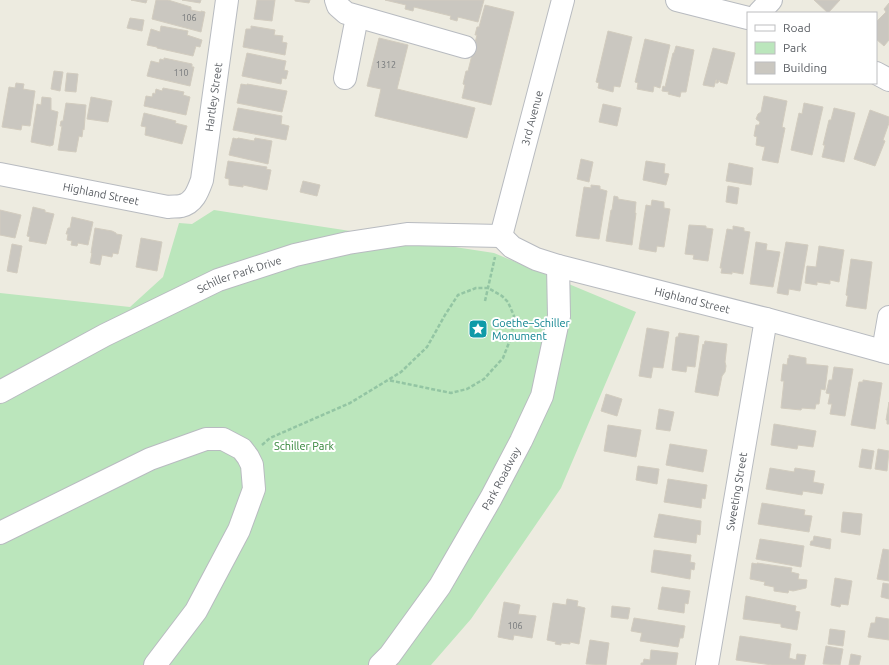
<svg xmlns="http://www.w3.org/2000/svg" width="889" height="665" font-family="Ubuntu,sans-serif">
  <style>
    .green { fill: #bbe6bc }
    .building { fill: #cac7c0; stroke: #d2ccbf }
    .lines { fill: none; stroke-linecap: round; stroke-linejoin: round }
    .minor-casing { stroke: #b8bbc0; stroke-width: 24 }
    .path { stroke: #93c5a3; stroke-width: 2.5; stroke-dasharray: 4 2; stroke-linecap: butt }
    .minor { stroke: #fff; stroke-width: 22 }
    .labels { text-anchor: middle; dominant-baseline: central; stroke-width: 4; stroke-linejoin: round; paint-order: stroke }
    .number-label { font-size: 9px; fill: #75787a }
    .street-label { font-size: 11px; fill: #595d62; stroke: #fff }
    .culture-label { font-size: 11px; fill: #0d838f; stroke: #fff; text-anchor: start }
    .park-label { font-size: 11px; fill: #308336; stroke: #fff }
  </style>
  <rect width="100%" height="100%" fill="#edebe0"/>
  <path class="green" d="M214,210L494,253L636,312L561,488L471,619L431,665H0V293L130,307L163,277L179,223L192,224Z"/>
  <path class="building" d="M131,0H147L146,3Z
    M156,0H168L191,7V10L201,12V11L205,12L201,32L152,19Z
    M182,0H201L200,3Z
    M257,0H275L272,21L254,19Z
    M295,0H310L309,3L295,1Z
    M385,0H484L478,22L458,17L457,21L450,19L451,16L414,7L413,11L405,9L406,5Z
    M814,0H840L828,13Z
    M889,3V40L884,46L876,39V22L886,12L884,9Z
    M485,5L514,12L491,105L462,98L465,85L463,84L466,71H468L477,35H475L477,27H479Z
    M130,18L144,20L142,31L127,28Z
    M161,26L188,31L187,35L202,40L200,47L196,46L193,56L157,48V47L147,45L151,29L160,32Z
    M251,26L275,30L274,35L283,36L282,42L287,43L285,55L243,47L246,29H251Z
    M608,31L632,37L620,87L614,86L613,92L598,88L599,83L596,82Z
    M379,38L408,45L397,89L475,108L467,138L375,116L381,89L367,86Z
    M645,39L670,45L660,88L654,86L653,92L637,89L638,83L635,82Z
    M676,46L694,50L686,92H681L680,97L668,94L669,92L662,91L663,86L665,87L673,53H674Z
    M713,48L735,53L727,84L720,82L719,80L718,83H716L717,80H716L714,87L703,85Z
    M247,53L286,61L284,70L288,71L286,79L282,78L281,84L242,76Z
    M164,58L192,64V67H194L190,86L147,76L151,61L159,63L160,59L164,60Z
    M54,71L63,72L60,91L51,89Z
    M67,73L78,74L76,92L65,91Z
    M16,83L24,84L23,89L35,91L30,126L22,125L21,130L2,127L9,87L15,88Z
    M241,84L247,85V84L287,91L282,112L237,103Z
    M163,88L184,92L183,95L190,97L186,115L144,106L146,96L152,97L153,93L155,94L156,89L162,91Z
    M764,96L787,101L782,127L785,128L778,163L762,160L765,147L756,145L757,137L754,136L756,125H759L760,122L756,119L758,114L761,112Z
    M42,97L51,98V110L58,112L53,145L50,146L31,142L37,104L41,105Z
    M91,97L112,101L108,122L87,119Z
    M66,103L86,105L84,130L83,129L82,137L79,136L76,152L58,150L62,126H60L61,121H63Z
    M804,103L823,107L812,155L791,150L799,113L802,114Z
    M603,104L621,108L617,126L599,122Z
    M238,108L282,116L281,124L289,126L286,140L233,130Z
    M834,108L855,113L844,162L822,157L825,145H823L829,120H831Z
    M870,110L889,117V123L883,140L885,141L875,166L854,159Z
    M144,113L176,121L175,123L187,126L182,144L145,135L146,127L141,126Z
    M233,138L237,139L238,138L254,141L255,138L272,141L268,164L229,155Z
    M581,159L593,162L589,182L577,179Z
    M228,161L267,167L266,169L271,170L267,190L243,185V187L229,185V179L225,178Z
    M646,161L665,164L664,173L669,174L666,185L643,180Z
    M729,163L753,168L751,185L726,181Z
    M303,181L320,185L317,196L300,192Z
    M591,185L600,186V189L607,191L599,239L576,236L584,187L591,188Z
    M728,186L739,188L737,204L726,202Z
    M614,196L618,197V199L636,202L635,213H636L632,245L606,241L611,210H612Z
    M652,200L664,202V208L670,209L664,247L657,246L656,252L639,249L646,205L651,206Z
    M33,207L45,210V212L54,214L46,244L29,241L30,237L27,236Z
    M0,210L21,215L15,238L0,235Z
    M72,217L93,222L88,245L78,243L77,246L71,245L72,241L67,240L68,234H66L68,228H70Z
    M689,225L706,226V228L713,229L708,261L693,259L694,255L685,254Z
    M733,226L744,228V231L750,232L743,274L732,272V274L721,273L722,268H720L727,229L733,230Z
    M95,228L112,231L116,233V234L122,235L118,254L113,253L112,257L102,255L100,265L90,263L92,253H91Z
    M141,238L162,242L157,271L136,267Z
    M756,242L767,244L766,250L780,252L773,287L750,284Z
    M786,242L808,245L800,291L789,289L788,295L777,293Z
    M12,244L22,246L17,273L7,271Z
    M819,246L844,250L839,282L830,280V284L817,282V285L805,283L807,266L816,267Z
    M851,259L872,262L866,309L846,306L848,296L846,295Z
    M647,328L669,332L663,368L653,367L651,378L639,376Z
    M679,333L699,336L695,367L687,366L686,372L672,370L676,337H678Z
    M705,341L727,344L725,362L726,366L725,372L722,376L718,396L695,392L703,344L704,345Z
    M789,355L806,358V364L828,366L825,390L821,389L819,404H816L815,409L802,408L801,410L781,408L784,381H781L783,364L787,365L788,358L789,359Z
    M834,367L853,369L845,416L830,414L832,404H828L830,394L826,393L829,380H832Z
    M863,380L882,383L875,429L851,425L859,382H863Z
    M606,394L622,399L617,416L601,411Z
    M889,402V424H887V420H886Z
    M659,409L674,412L670,431L656,429Z
    M774,424L816,431L813,447L798,445L797,449L771,445Z
    M608,425L641,430L636,457L604,451Z
    M670,444L707,450L703,472L666,465Z
    M862,449L874,451L871,469L859,467Z
    M878,449L889,451L887,471L875,469Z
    M638,466L659,469L657,484L636,480Z
    M770,468L794,472L795,468L815,471L813,482L824,484L822,494L803,491L802,495L766,489Z
    M668,479L707,485L705,499L702,498L701,508L664,502Z
    M762,503L805,510L804,515L812,516L809,532L758,524Z
    M843,512L862,514L860,535L841,532Z
    M659,514L701,521L700,535L697,534L696,543L654,537Z
    M814,536L831,539L830,549L810,545L811,541H813Z
    M760,539L804,546L801,567L756,559Z
    M883,549L889,550V581L877,579Z
    M654,550L691,555L690,562L695,563L694,570L691,569L690,579L651,572Z
    M752,563L757,564V563L792,568L791,572L799,574L798,579L807,580L806,588L793,591L789,590L788,593L774,591V587L764,585L765,582L750,579Z
    M835,578L852,581L848,605L841,604L840,607L831,605Z
    M883,583L889,584V599L881,597Z
    M662,587L690,591L688,604L685,603L684,613L658,609Z
    M746,596L796,606L795,611L800,612L797,630L781,627V624L743,619Z
    M567,599L578,601L577,606L585,608L579,644L570,642V644L561,643V645L555,644L556,642L547,640L553,603L566,605Z
    M504,602L520,605L518,614L536,616L532,638L514,635L513,640L498,637Z
    M612,606L630,608L628,619L611,617Z
    M876,617L889,619V640L868,637L871,623H875Z
    M634,618L685,626L683,638H680L678,647L640,641L642,633L631,631Z
    M830,629L845,631L843,646L828,644Z
    M740,636L791,644L789,658L796,660L797,654L806,655L804,665H772L736,660Z
    M590,640L609,643L606,665L586,664Z
    M826,646L843,649L840,665L823,664Z
    M651,650L678,653L676,665H641V663H643L644,659L650,660Z
    M851,654L861,656L859,665H849Z"/>
  <g class="lines">
    <defs>
      <g id="minor">
        <path d="M336,0L338,6L346,13L465,47"/>
        <path d="M677,0L748,18"/>
        <path d="M759,13L771,0"/>
        <path d="M876,73L889,80"/>
        <path d="M345,78L357,17"/>
        <path id="s1" d="M0,174L168,207C172,206 177,207 181,206C194,203 198,191 202,180L227,0"/>
        <path id="s2" d="M501,236L512,247L536,259L558,266L766,319L889,353"/>
        <path id="s3" d="M501,236L563,0"/>
        <path d="M883,351L889,317"/>
        <path id="s4" d="M0,392L105,335L218,280L295,255L348,243L407,234L501,236"/>
        <path d="M0,533L150,459L206,439H223L242,449L248,457L252,465L254,489L239,530L196,611L155,665"/>
        <path id="s5" d="M380,665L390,655L440,586L491,498L521,441L542,396L559,316L558,266"/>
        <path id="s6" d="M707,665L766,319"/>
      </g>
    </defs>
    <use href="#minor" class="minor-casing"/>
    <path class="path" d="M485,301L495,257
      M262,445L270,438L350,403L388,380L401,372L427,347L445,315L458,295L476,288H488L502,296L508,302L514,316L512,335L503,358L484,379L467,389L451,393L388,380"/>
    <use href="#minor" class="minor"/>
  </g>
  <defs>
    <symbol id="sight-square" viewBox="-11 -11 22 22"><rect x="-9" y="-9" width="18" height="18" rx="4" fill="#0f9aa8" stroke="#fff"/><path d="M0-6L1.8-2.2L6-1.7L2.9 1.2L3.7 5.4L0 3.3L-3.7 5.4L-2.9 1.2L-6-1.7L-1.8-2.2Z" fill="#fff"/></symbol>
  </defs>
  <g fill-rule="evenodd">
    <use href="#sight-square" x="467" y="318" width="22" height="22"/>
  </g>
  <g class="labels">
    <g class="number-label">
      <text x="189" y="18">106</text>
      <text x="386" y="65">1312</text>
      <text x="181" y="73">110</text>
      <text x="515" y="626">106</text>
    </g>
    <g class="street-label">
      <text stroke="none"><textPath href="#s1" startOffset="303">Hartley Street</textPath></text>
      <text stroke="none"><textPath href="#s3" startOffset="122">3rd Avenue</textPath></text>
      <text stroke="none"><textPath href="#s1" startOffset="103">Highland Street</textPath></text>
      <text stroke="none"><textPath href="#s4" startOffset="267">Schiller Park Drive</textPath></text>
      <text stroke="none"><textPath href="#s2" startOffset="204">Highland Street</textPath></text>
      <text stroke="none"><textPath href="#s5" startOffset="223">Park Roadway</textPath></text>
      <text stroke="none"><textPath href="#s6" startOffset="176">Sweeting Street</textPath></text>
    </g>
    <g class="culture-label">
      <text x="492" y="323">Goethe–Schiller<tspan x="492" dy="13">Monument</tspan></text>
    </g>
    <g class="park-label">
      <text x="304" y="446">Schiller Park</text>
    </g>
  </g>
  <rect x="747" y="12" width="130" height="72" fill="#ffffff" stroke="#bdbec0"/>
  <rect x="755" y="25" width="20" height="6" fill="#ffffff" stroke="#bdbec0"/>
  <text x="783" y="32" font-size="12" fill="#595d62">Road</text>
  <rect x="755" y="42" width="20" height="12" fill="#bbe6bc" stroke="#bdbec0"/>
  <text x="783" y="52" font-size="12" fill="#595d62">Park</text>
  <rect x="755" y="62" width="20" height="12" fill="#cac7c0" stroke="#bdbec0"/>
  <text x="783" y="72" font-size="12" fill="#595d62">Building</text>
</svg>
